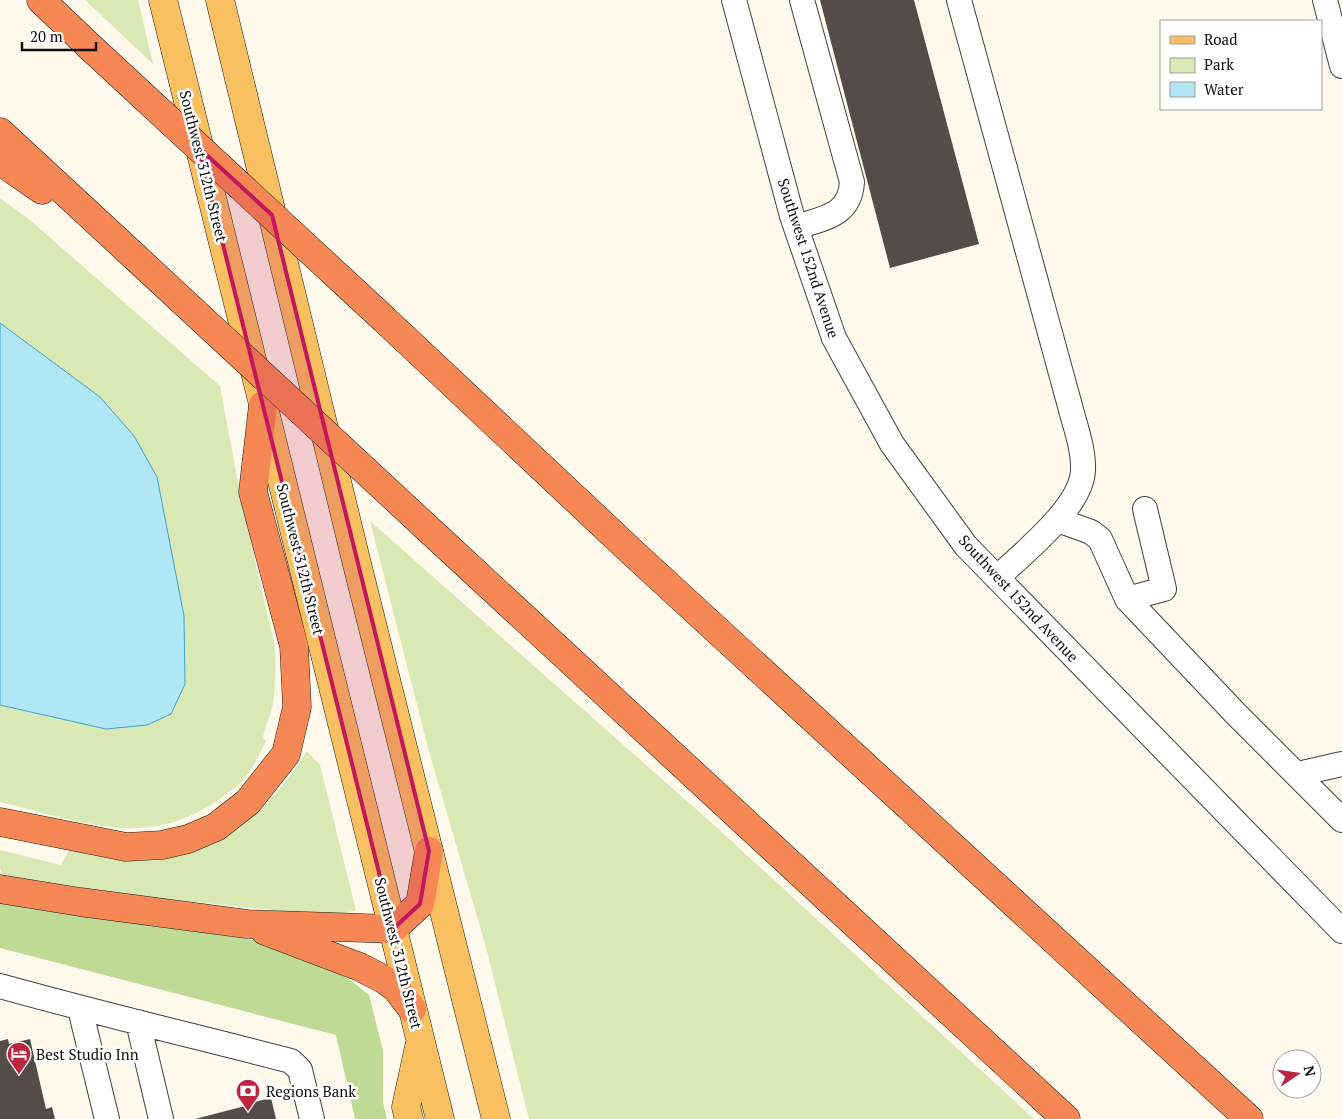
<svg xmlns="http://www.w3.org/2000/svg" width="1342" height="1119" font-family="'PT Serif',serif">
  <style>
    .green { fill: #d8e9b6 }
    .forest { fill: #beda95 }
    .water { fill: #b1e6f6; stroke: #38a6ce }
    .building { fill: #554c49 }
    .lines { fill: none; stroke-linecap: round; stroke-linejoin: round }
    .minor-casing { stroke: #404040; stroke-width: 26 }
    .major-casing { stroke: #1e1e1e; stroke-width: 29 }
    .highway-casing { stroke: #1e1e1e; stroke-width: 29 }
    .minor { stroke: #fff; stroke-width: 24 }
    .major { stroke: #f9c062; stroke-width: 28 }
    .highway { stroke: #f58854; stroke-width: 28 }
    .highway-bridge-casing { stroke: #1e1e1e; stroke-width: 29; stroke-linecap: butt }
    .highway-bridge { stroke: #f58854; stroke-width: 28 }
    .marked { fill: #c2185b; fill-opacity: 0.2; stroke: #c2185b; stroke-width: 4; stroke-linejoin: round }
    .labels { text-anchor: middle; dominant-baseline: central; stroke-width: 5; stroke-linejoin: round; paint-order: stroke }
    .street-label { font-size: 15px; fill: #0d0d0d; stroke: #fff }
    .poi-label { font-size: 15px; fill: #0d0d0d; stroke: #fff; text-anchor: start }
  </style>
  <rect width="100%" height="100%" fill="#fff9ec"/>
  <path class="green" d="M85,0H138L153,64Z
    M0,198L31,221L220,386L241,499L275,647C276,666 276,684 273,703C271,715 265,726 263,738L266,741C259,755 253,768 243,780C239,785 233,789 229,792C198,817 162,830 123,828C85,826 38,811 0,802V705L106,729L100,397L0,323Z
    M370,521L714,825L1034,1119H529L487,951L428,748Z
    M307,751L320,765L356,910C331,920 281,910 254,908C170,900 87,890 4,880L0,868V850L61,865L69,850L97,854L223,837C262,815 283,787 307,751Z"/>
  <path class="forest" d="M0,902L268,942L320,962L353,982L369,995L383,1051V1102L387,1119H355L336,1035L0,948Z"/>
  <path class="water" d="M0,323L100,397L134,436L157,477L184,616L185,684L171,714L147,725L106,729L0,705Z"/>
  <path class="building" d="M820,0H914L979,244L890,268Z
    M8,1039L9,1044L30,1039L46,1109L52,1107L55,1119H0V1041Z
    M271,1098L276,1119H195L245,1106V1104Z"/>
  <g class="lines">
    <defs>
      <path id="minor" d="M734,0L792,216L834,338L892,444L966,546L1342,931
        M959,0L1070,406C1075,426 1084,449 1083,470C1082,507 1023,553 997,578
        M1325,0L1342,66
        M796,227C824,218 850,216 852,182L802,0
        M1058,520L1091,532L1100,539L1127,599L1236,714L1342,820
        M1127,599L1164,589L1145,509
        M1298,774L1342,764
        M0,986C97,1013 194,1036 291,1061L300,1070L312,1119
        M80,1009L107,1119
        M138,1022L161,1119"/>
      <path id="major" d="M163,0L440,1119
        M220,0L357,564L496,1119
        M409,1119L406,1107L419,1047"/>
      <path id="highway" d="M41,0L88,45
        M0,132L134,256
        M0,161L42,190
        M385,320L633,553L1249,1119
        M439,539L1066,1119
        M0,822L126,847L162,845L188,839L216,827L248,802L286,754L297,707L294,646L253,492L263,405
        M0,889L80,902L247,924L393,929L420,904L429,851
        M265,931L360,967L385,980L396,988L412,1009"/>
    </defs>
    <use href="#minor" class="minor-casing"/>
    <use href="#major" class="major-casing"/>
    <use href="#highway" class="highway-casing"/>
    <use href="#minor" class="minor"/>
    <use href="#major" class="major"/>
    <use href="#highway" class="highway"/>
    <defs>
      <path id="highway-bridge" d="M88,45L385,320
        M134,256L439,539"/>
    </defs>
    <use href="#highway-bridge" class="highway-bridge-casing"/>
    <use href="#highway-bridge" class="highway-bridge"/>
  </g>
  <path class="marked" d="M199,148L272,215L429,851L420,904L393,929Z"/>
  <defs>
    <symbol id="hotel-pin" viewBox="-11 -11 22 30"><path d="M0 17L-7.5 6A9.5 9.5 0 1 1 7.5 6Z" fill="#bd2440" stroke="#fff"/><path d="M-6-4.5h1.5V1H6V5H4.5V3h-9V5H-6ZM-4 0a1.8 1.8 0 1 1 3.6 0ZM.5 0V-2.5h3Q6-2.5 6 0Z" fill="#fff"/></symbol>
    <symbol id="bank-pin" viewBox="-11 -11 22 30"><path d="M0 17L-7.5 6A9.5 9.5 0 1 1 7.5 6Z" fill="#bd2440" stroke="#fff"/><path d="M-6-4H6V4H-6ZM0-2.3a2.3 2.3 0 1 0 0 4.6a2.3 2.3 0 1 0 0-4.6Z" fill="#fff"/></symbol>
  </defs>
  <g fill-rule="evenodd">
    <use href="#hotel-pin" x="5" y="1040" width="28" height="38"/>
    <use href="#bank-pin" x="234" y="1077" width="28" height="38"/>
  </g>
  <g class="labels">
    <g class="street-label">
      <text transform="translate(204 166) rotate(76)">Southwest 312th Street</text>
      <text transform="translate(809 258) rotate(72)">Southwest 152nd Avenue</text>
      <text transform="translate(301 559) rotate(76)">Southwest 312th Street</text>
      <text transform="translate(1019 598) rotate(47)">Southwest 152nd Avenue</text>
      <text transform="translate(399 953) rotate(76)">Southwest 312th Street</text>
    </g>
    <g class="poi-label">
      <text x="36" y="1054">Best Studio Inn</text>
      <text x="266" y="1091">Regions Bank</text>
    </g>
  </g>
  <rect x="1160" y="20" width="162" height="90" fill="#ffffff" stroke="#9e9e9e"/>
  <rect x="1170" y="36" width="25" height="8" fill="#f9c062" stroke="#9e9e9e"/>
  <text x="1204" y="45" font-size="15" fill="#0d0d0d">Road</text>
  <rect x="1170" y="58" width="25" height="15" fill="#d8e9b6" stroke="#9e9e9e"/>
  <text x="1204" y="70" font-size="15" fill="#0d0d0d">Park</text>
  <rect x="1170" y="82" width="25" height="15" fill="#b1e6f6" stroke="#9e9e9e"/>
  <text x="1204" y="95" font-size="15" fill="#0d0d0d">Water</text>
  <g transform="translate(1297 1074) rotate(77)"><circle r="24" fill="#ffffff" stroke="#9e9e9e"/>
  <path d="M0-4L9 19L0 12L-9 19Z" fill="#bd2440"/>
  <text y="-8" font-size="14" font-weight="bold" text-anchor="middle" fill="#0d0d0d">N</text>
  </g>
  <path d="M22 42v8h74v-8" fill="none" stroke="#0d0d0d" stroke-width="2.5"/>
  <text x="30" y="42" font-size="15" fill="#0d0d0d" stroke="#ffffff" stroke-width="4" paint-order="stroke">20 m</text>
</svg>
